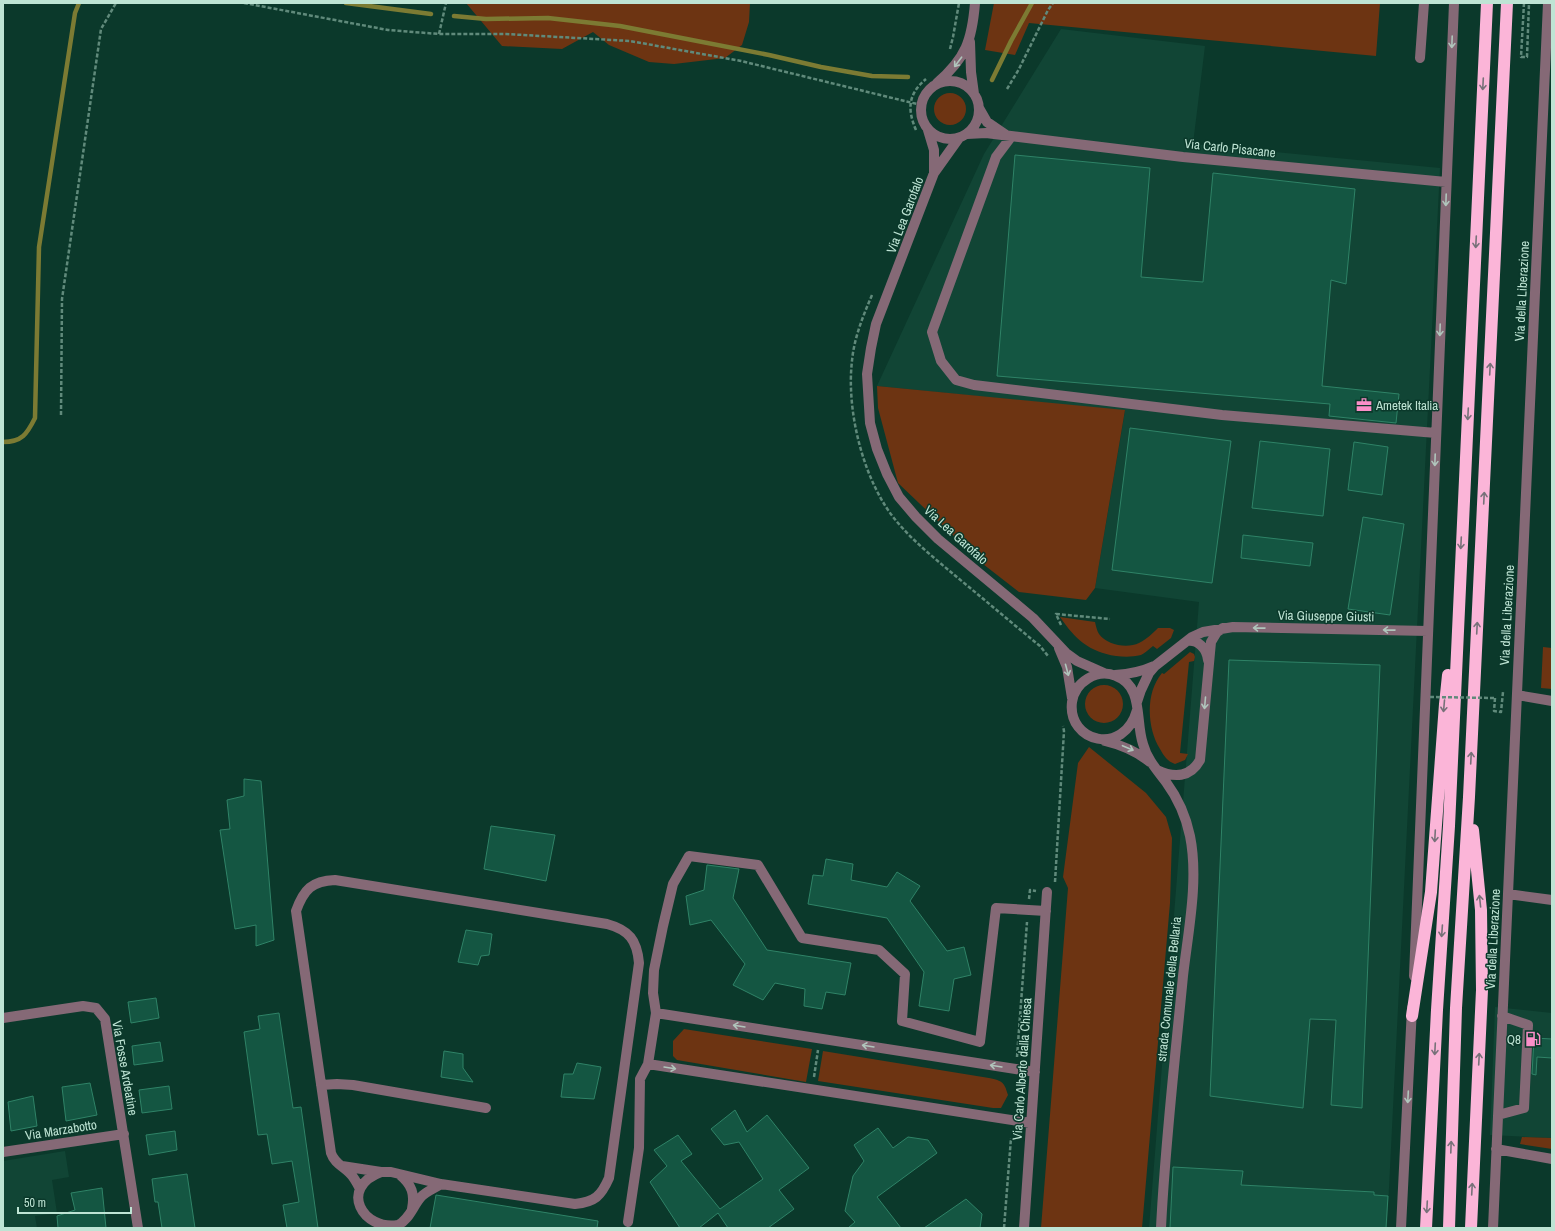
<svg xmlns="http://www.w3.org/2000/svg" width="1555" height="1231" font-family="'Archivo Narrow',sans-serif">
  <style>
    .built { fill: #114535 }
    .green { fill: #6d3412 }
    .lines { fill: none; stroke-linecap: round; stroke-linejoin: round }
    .stream { stroke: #7c7b33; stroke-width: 4.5 }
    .building { fill: #145642; stroke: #2f8367 }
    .path { stroke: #608a7b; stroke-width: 2.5; stroke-dasharray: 4 2; stroke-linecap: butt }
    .minor { stroke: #856976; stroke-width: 10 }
    .highway { stroke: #fbb5d8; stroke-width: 12 }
    .path-bridge { stroke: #608a7b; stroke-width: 2.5; stroke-dasharray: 4 2; stroke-linecap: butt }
    .oneway { stroke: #b0c5bc }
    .oneway2 { stroke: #777179 }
    .labels { text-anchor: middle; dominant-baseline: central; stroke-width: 3; stroke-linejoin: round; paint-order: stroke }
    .street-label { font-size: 13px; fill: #bee4d4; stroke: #0b392b }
    .poi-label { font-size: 13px; fill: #bee4d4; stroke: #0b392b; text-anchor: start }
  </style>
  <rect width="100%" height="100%" fill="#0b392b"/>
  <path class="built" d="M1061,29L1205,46L1193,144L1440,168L1387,1228H1149L1199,602L1095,588L1125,411L877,386L984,154Z
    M1495,1007L1552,1013V1138L1490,1135Z
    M65,1151L69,1177L52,1180L57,1213L35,1216L37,1228H3V1161Z"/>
  <path class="green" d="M466,3H750L749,22L742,45L725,58L674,64L649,62L609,45L593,32L562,49L502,46Z
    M994,3H1380L1376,56L1029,23L1015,55L985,50Z
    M934 109a16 16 0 1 1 32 0a16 16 0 1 1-32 0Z
    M877,386L1125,410L1095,588L1086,600L1019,592L983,564L898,483L878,408Z
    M1060,617L1095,622C1096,626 1097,631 1099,634C1107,645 1127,649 1139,643C1147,639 1152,634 1158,628H1170L1174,630L1171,638L1157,649L1153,646C1149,649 1145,653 1141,655C1132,657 1125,657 1116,656C1089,652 1075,639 1060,617Z
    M1543,647L1552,648V689L1541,688Z
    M1190,652L1194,654L1195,657L1194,661L1189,662L1180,753L1188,754L1185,760L1175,764C1167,761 1164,756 1160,749C1147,728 1145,693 1162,673L1164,674Z
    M1085 704a19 19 0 1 1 38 0a19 19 0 1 1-38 0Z
    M1089,747L1146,793L1166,817L1172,838L1170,903L1142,1228H1041L1068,888L1063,877L1078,763Z
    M684,1029L812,1049L806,1082L677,1060L673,1056V1041Z
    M823,1051L989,1078C1003,1081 1004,1082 1008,1095L1001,1108H993L818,1081Z
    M1522,1137L1552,1138V1149L1520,1144Z"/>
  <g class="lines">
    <path class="stream" d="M346,3L431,14
      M454,16L486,19L548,18L620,26L769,55L821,67L872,76L908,77
      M992,80L1011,41L1032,3
      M3,442C22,442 27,434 35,418L39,247L75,13L79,3"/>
  </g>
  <path class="building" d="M1015,155L1150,168L1141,277L1203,282L1213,173L1355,189L1346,284L1331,280L1322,386L1399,394L1396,423L1329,416L1330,404L997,376Z
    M1130,428L1231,441L1212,583L1112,570Z
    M1260,441L1330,449L1323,516L1252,508Z
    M1354,442L1388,447L1382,495L1348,490Z
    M1363,517L1404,524L1390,615L1348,609Z
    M1243,535L1313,543L1310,566L1241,558Z
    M1229,660L1380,665L1362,1108L1331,1105L1336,1020L1310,1019L1303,1108L1210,1096Z
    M244,779L261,781L274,940L256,946V925L235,929L220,830L230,829L227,800L244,796Z
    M491,826L555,835L546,881L484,869Z
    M826,859L853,864L851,880L887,887L897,872L920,886L910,901L947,951L964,947L971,975L954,979L949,1011L919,1006L924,972L887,918L808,904L813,875L823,876Z
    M707,865L739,869L733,898L767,950L851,963L845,995L826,992L822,1009L804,1006L805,989L775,983L763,1000L733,985L745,964L711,920L690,925L686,896L704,890Z
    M466,930L492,934L489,955L481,956L478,965L458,962Z
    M156,998L159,1018L131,1023L128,1002Z
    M279,1013L293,1108L301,1107L318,1228H287L283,1205L299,1202L292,1161L272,1164L267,1134L258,1135L244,1032L260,1029L258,1016Z
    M1534,1038L1552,1039V1058L1537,1057L1536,1075L1532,1074Z
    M160,1042L163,1061L134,1065L132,1046Z
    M444,1051L463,1054V1068L473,1082L441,1077Z
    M577,1063L601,1067L594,1099L561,1097L564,1074H573Z
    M90,1083L97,1115L66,1121L62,1087Z
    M169,1086L172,1109L142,1113L139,1090Z
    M33,1096L37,1126L11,1131L8,1102Z
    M735,1110L747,1132L767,1115L809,1168L779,1190L794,1209L768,1228H728L718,1213L699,1228H680L650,1182L667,1166L654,1150L678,1135L692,1154L681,1161L720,1209L763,1179L739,1142L724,1145L711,1129Z
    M878,1128L893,1148L908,1137L928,1140L937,1153L877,1197L901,1228H848L855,1222L845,1211L853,1176L864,1161L854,1145Z
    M175,1131L177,1150L149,1155L146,1135Z
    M1173,1167L1243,1171L1241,1185L1374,1192V1195L1388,1196L1386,1228H1170Z
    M187,1174L195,1228H162L158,1202H155L152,1179Z
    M102,1188L106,1228H58L57,1216L75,1210L71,1193Z
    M436,1195L598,1221L597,1228H430Z
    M966,1199L982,1214L980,1228H924Z"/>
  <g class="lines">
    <path class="path" d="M244,3L388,30L439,34H506L630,41L741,61L921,105
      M1524,3L1521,57H1527L1529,3
      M439,34L446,3
      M950,49L953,37L959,3
      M1007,89L1019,69L1048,10L1053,3
      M916,130C907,109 908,94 926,79
      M872,295C863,316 854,338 852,361C846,412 864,484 898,523C916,544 938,561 958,578C986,601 1013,624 1040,646L1048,656
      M61,415L62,299L101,29L116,3
      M1061,625L1056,614L1110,619
      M1495,698L1494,711L1501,712L1503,692
      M1055,882L1064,731L1063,726
      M1029,899L1030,890L1036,891
      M1017,1057L1027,922
      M814,1077L818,1050
      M1004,1228L1011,1138"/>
    <path class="minor" d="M970,42L971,72L974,94
      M1420,58L1424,3
      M921 110a29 29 0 1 1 58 0a29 29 0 1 1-58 0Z
      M937,83C966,58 972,40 975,3
      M979,108L987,122L1006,135
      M928,130L934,150V173
      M967,134L986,133L1183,157L1446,182
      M1011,137L996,157L932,332L941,361L956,380L974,385L1222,415L1436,433
      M959,138L934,173L876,324L871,348L867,374L870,423L877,449L887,474L899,497L916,517L938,539L1033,618L1066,653L1077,661L1104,673
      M1187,641C1198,639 1207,649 1208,660
      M1059,648L1067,667L1072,698
      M1115,675C1129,674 1141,672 1154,666
      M1517,695L1552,701
      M1137,702L1141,690L1149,673L1155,666L1192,637L1203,632L1233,627L1428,631
      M1137,710C1124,757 1067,742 1072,702C1075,682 1097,668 1116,676C1144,686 1135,721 1143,744C1147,759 1157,770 1166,782C1177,797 1186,817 1190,836C1199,880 1188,932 1183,976C1175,1060 1165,1144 1161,1228
      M1105,741C1122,745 1136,751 1150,762
      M1157,770C1174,778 1190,778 1200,760L1211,642L1217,632L1223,628
      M1508,894L1552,900
      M1414,976L1454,3
      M656,1013L653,993L654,970L663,926L673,884L689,856L758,865L802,938L879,950L905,974L902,1021L980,1042L996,908L1046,911
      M3,1018L83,1006L96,1008L105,1019L138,1228
      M321,1085L337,1084L353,1085L486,1108
      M1498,1115L1524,1108L1528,1025L1502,1016
      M1031,1123L648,1064L656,1013L1035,1072
      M1496,1149L1552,1159
      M3,1152L124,1134
      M342,1166L381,1172H391L441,1184L575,1204C595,1202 601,1196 609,1178L639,963C637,940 629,930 607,924L335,880C312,881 304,889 296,911L331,1153C335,1165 346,1167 353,1177C356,1181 358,1185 360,1189
      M381,1172C338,1188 363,1231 398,1225C409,1220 413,1206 421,1197C425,1192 435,1188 441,1184
      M400,1175C412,1185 415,1194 412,1209
      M628,1222L639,1148L640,1079L648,1064
      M1024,1228L1047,892
      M1401,1228L1412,1008
      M1493,1228L1548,3"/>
    <path class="highway" d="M1412,1016L1431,892L1445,704L1448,675
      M1426,1228L1437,1010L1449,826L1487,3
      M1449,1228L1456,1008L1469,797L1507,3
      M1471,1228L1482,990L1481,910L1473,830"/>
    <path class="path-bridge" d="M1430,697L1495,698"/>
  </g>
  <defs><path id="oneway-shaft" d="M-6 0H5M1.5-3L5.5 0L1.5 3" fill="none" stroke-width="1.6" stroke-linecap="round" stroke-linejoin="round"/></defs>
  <g class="oneway">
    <use href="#oneway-shaft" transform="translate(1452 42) rotate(92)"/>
    <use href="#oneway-shaft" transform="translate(958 62) rotate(127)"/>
    <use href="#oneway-shaft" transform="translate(1446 200) rotate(92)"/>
    <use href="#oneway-shaft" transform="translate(1440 330) rotate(92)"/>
    <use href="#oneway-shaft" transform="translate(1435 460) rotate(92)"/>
    <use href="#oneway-shaft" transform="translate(1259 628) rotate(-179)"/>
    <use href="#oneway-shaft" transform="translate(1389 630) rotate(-179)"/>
    <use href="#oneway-shaft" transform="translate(1067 670) rotate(75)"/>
    <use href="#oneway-shaft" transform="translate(1205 703) rotate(95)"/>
    <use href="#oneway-shaft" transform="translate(1128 748) rotate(23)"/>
    <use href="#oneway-shaft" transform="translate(739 1026) rotate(-171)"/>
    <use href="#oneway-shaft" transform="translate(868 1046) rotate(-171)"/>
    <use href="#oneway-shaft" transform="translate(996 1066) rotate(-171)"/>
    <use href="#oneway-shaft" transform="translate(670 1068) rotate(9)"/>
    <use href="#oneway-shaft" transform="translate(1408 1097) rotate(93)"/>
  </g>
  <g class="oneway2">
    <use href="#oneway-shaft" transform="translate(1483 84) rotate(93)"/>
    <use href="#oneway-shaft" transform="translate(1476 242) rotate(93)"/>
    <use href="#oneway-shaft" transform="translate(1490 369) rotate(-87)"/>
    <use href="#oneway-shaft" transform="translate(1468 414) rotate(93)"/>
    <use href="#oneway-shaft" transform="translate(1484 498) rotate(-87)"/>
    <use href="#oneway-shaft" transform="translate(1461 543) rotate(93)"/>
    <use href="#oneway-shaft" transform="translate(1477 628) rotate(-87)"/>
    <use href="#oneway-shaft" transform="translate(1444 706) rotate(95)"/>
    <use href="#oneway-shaft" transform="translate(1471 758) rotate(-87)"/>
    <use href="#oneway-shaft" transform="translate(1435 836) rotate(93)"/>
    <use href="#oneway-shaft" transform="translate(1480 901) rotate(-96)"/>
    <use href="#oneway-shaft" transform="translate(1442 931) rotate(94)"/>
    <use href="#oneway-shaft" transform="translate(1435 1049) rotate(93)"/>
    <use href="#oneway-shaft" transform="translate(1479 1059) rotate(-87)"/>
    <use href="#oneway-shaft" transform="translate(1451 1147) rotate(-88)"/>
    <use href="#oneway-shaft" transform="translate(1472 1189) rotate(-87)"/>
    <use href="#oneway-shaft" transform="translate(1427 1207) rotate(93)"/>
  </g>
  <defs>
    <symbol id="office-bare" viewBox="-9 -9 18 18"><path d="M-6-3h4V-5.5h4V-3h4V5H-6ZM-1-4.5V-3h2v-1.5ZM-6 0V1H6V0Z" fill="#fa8fc8" stroke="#0b392b" stroke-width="2.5" paint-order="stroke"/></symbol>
    <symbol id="fuel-bare" viewBox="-9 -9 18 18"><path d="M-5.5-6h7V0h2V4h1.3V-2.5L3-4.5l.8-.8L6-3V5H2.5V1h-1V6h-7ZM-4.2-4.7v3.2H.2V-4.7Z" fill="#fa8fc8" stroke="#0b392b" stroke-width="2.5" paint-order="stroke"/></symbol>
  </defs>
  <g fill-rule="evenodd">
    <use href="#office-bare" x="1353" y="394" width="22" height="22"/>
    <use href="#fuel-bare" x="1522" y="1028" width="22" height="22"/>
  </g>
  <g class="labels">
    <g class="street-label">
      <text transform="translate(1230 148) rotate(6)">Via Carlo Pisacane</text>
      <text transform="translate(905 215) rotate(-69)">Via Lea Garofalo</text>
      <text transform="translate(1522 291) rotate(-87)">Via della Liberazione</text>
      <text transform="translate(956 535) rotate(42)">Via Lea Garofalo</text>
      <text transform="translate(1507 615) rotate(-87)">Via della Liberazione</text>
      <text transform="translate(1326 616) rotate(1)">Via Giuseppe Giusti</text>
      <text transform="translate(1493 939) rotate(-87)">Via della Liberazione</text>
      <text transform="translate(1169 989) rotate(-84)">strada Comunale della Bellaria</text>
      <text transform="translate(125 1068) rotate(80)">Via Fosse Ardeatine</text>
      <text transform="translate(1022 1069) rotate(-86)">Via Carlo Alberto dalla Chiesa</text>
      <text transform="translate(61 1130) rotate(-9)">Via Marzabotto</text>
    </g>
    <g class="poi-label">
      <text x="1376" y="405">Ametek Italia</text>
      <text x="1521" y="1039" text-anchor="end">Q8</text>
    </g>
  </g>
  <rect width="1555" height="1231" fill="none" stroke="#bee4d4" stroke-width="8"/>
  <path d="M18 1207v6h113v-6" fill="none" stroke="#bee4d4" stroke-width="2"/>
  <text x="24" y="1207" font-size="12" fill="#bee4d4" stroke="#0b392b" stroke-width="3" paint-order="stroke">50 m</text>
</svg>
